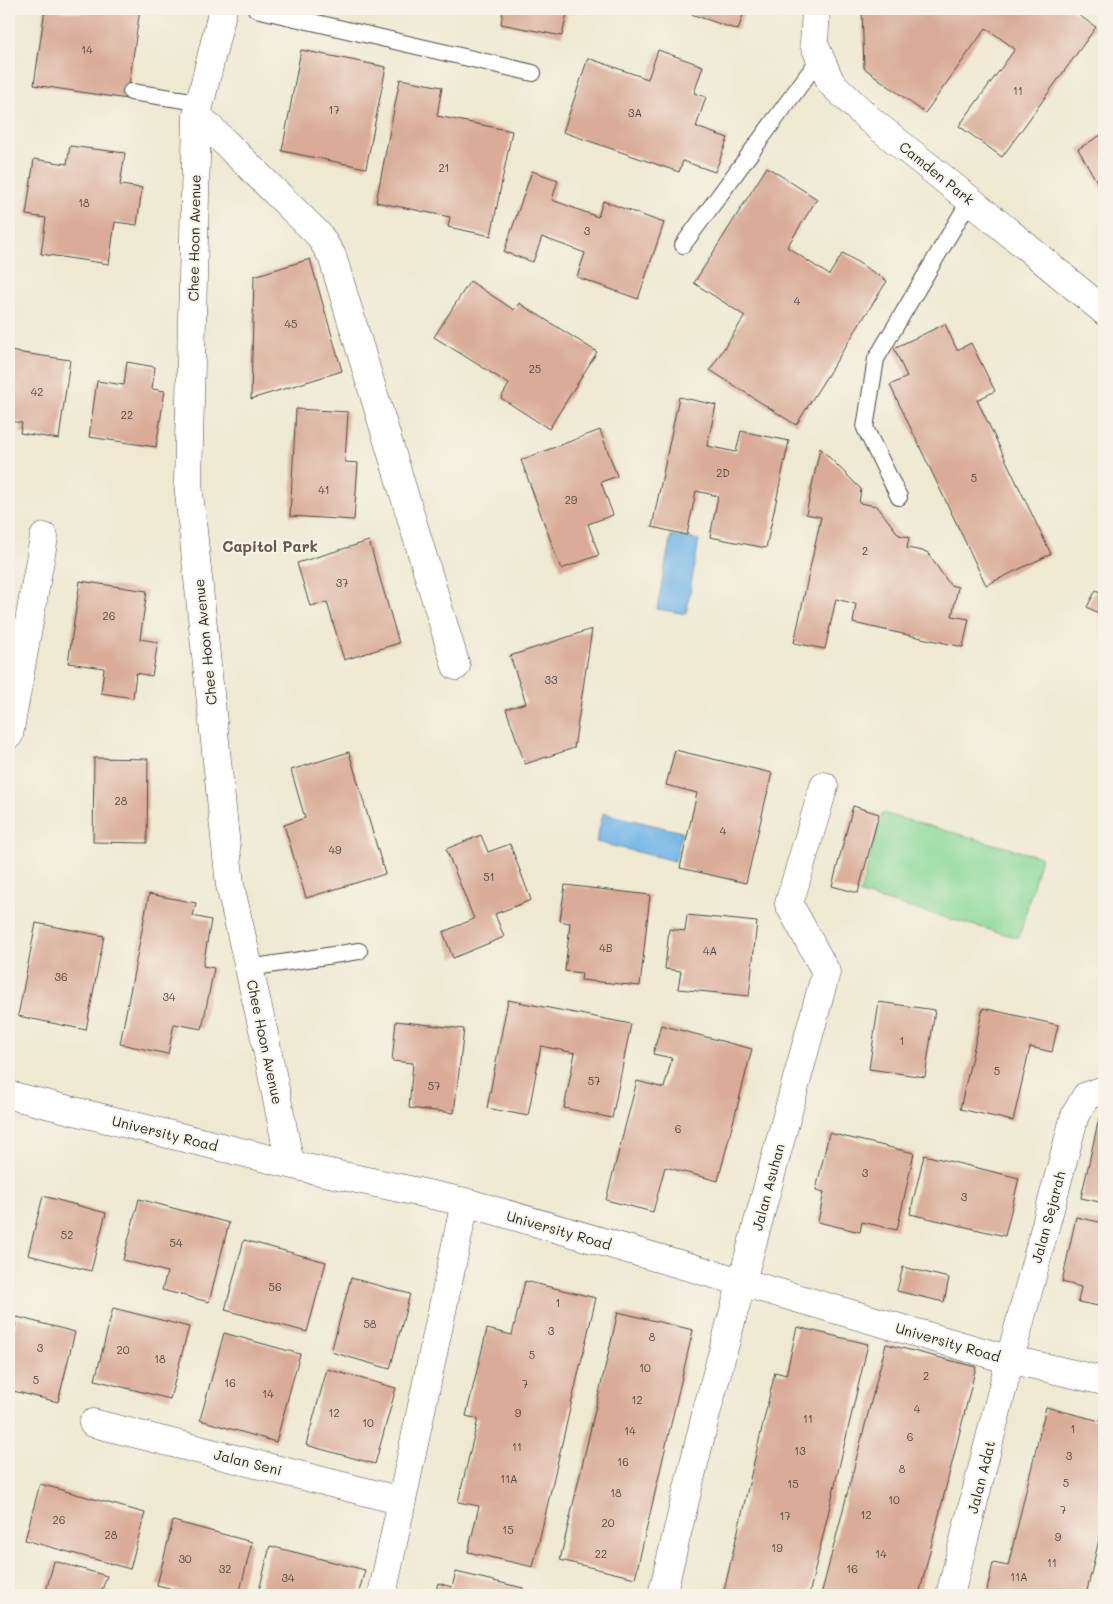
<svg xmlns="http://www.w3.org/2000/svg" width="1113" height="1604" font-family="Mali,sans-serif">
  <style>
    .green { fill: #88d898; stroke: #5a8262 }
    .water { fill: #72b6e8; stroke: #4e708a }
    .building { fill: #d9ab98 }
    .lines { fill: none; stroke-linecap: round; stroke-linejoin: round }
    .lane-casing { stroke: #484844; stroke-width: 18 }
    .street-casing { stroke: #484844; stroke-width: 29 }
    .lane { stroke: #fff; stroke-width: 16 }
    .street { stroke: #fff; stroke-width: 28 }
    .labels { text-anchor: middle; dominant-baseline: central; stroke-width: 4; stroke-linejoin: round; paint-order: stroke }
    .number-label { font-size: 11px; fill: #564b46 }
    .street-label { font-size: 14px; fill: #2b2b2b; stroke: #f7f3e8 }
    .neighbourhood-label { font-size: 15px; font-weight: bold; fill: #685851; stroke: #f7f3e8 }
  </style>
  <rect width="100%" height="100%" fill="#f7f3e8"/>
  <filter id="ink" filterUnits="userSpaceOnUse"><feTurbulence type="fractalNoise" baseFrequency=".02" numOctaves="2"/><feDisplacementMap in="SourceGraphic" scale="10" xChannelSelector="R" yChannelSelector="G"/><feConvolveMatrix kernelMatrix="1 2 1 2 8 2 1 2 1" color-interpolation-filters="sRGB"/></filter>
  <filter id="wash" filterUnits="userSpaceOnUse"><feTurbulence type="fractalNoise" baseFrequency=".0096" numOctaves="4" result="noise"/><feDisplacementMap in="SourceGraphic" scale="20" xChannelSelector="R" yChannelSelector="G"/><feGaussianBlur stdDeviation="1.12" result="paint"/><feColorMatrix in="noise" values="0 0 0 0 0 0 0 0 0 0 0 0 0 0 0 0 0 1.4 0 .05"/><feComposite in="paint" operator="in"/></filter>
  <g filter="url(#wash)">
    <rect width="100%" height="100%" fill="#efe9d2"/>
    <path class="green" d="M882,813L1041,857L1019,938L860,894Z"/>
    <path class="water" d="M671,535L699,540L686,614L657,609Z
      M603,813L682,832L675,861L596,842Z"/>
    <g id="blocks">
      <path class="building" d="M45,9L81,13L82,9H140L127,99L34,85Z
        M503,9H568L562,36L501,24Z
        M676,9H745L738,30Z
        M862,9H1070L1096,27L1002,157L959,126L1015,49L986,28L925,113L864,68Z
        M301,50L386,67L366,168L282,151Z
        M658,50L703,66L694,93L706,97L696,127L728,138L715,172L683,161L679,172L563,132L588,58L648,79Z
        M400,79L442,87L437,116L512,131L491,236L448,227L450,217L376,202Z
        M1104,133V194L1078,149Z
        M70,146L125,153L120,185L142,188L137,225L115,222L109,264L41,254L46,218L26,215L34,159L67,164Z
        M767,167L817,199L787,247L829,275L843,253L887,281L796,425L710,370L745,316L694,283Z
        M532,171L558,180L552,200L598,217L603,201L664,223L638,299L577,277L585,253L542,237L533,262L504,252Z
        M310,259L342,371L251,399L254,276Z
        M470,281L514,310L519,303L597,352L549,429L501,398L509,384L434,337Z
        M945,324L957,350L971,343L995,391L977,400L1051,554L986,585L890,385L907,377L894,348Z
        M9,351L70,360L59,439L20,433L22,423L9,421Z
        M127,362L155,367L152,389L165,391L156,447L89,437L97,381L124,385Z
        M679,397L716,405L707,446L736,452L741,431L789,441L766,548L710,537L718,496L696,491L687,535L652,527Z
        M296,409L348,412L345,462L358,463L354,520L290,516Z
        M600,430L617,476L601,482L613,515L588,524L599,555L561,569L521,460Z
        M820,448L861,489L859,503L877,506L899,535L909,537L907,548L927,552L950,585L958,587L952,616L969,619L963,647L853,623L856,604L836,599L825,649L794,643L821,517L806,514Z
        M369,541L399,643L344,660L327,602L310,606L297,563Z
        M80,581L147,591L140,639L158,642L152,676L136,673L133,698L101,693L104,668L68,663Z
        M1096,590L1104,594V616L1087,607Z
        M592,629L574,748L525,764L506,709L526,703L510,656Z
        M675,750L772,773L746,883L680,868L697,793L666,785Z
        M349,752L385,874L306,898L284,825L305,818L291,770Z
        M94,758L148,759L147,843L93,842Z
        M853,806L879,814L858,893L832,886Z
        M481,835L488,852L510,844L531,900L495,914L504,937L453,958L443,932L474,919L446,849Z
        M565,885L650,895L640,986L581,980L582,973L565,971L570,923L560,921Z
        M149,894L196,903L193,916L211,920L203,966L214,968L202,1029L174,1024L168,1054L120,1044Z
        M687,915L757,922L749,996L678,989L681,971L665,969L669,929L685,931Z
        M36,923L104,936L86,1030L18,1016Z
        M508,1000L631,1024L612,1118L564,1108L575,1053L541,1046L528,1116L487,1108Z
        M879,1002L935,1010L925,1077L869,1069Z
        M983,1008L1058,1025L1052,1052L1030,1047L1013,1121L960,1109Z
        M396,1021L464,1029L454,1113L409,1108L413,1063L392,1061Z
        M661,1025L752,1049L718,1181L665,1167L653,1212L606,1200L637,1081L664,1088L672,1058L653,1054Z
        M1099,1118L1104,1119V1203L1081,1198Z
        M829,1133L914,1153L897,1230L862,1222L860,1232L818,1222L824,1192L816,1190Z
        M924,1155L1019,1178L1005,1236L910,1214Z
        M43,1196L106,1213L91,1271L28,1255Z
        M139,1199L229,1223L209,1302L162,1290L167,1272L123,1260Z
        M1076,1217L1104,1223V1307L1078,1302L1081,1287L1062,1282Z
        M244,1240L326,1262L307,1332L225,1310Z
        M903,1267L949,1278L944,1302L897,1291Z
        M351,1278L410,1294L390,1369L331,1352Z
        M525,1281L596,1298L533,1567L468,1552L479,1506L458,1502L478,1419L466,1416L487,1329L512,1335Z
        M113,1308L189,1327L170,1399L95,1380Z
        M618,1312L693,1330L635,1578L560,1560Z
        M17,1317L75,1332L58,1402L9,1390V1340L12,1341Z
        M797,1327L868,1344L809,1595H723L775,1372L786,1375Z
        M224,1333L300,1354L276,1442L200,1420Z
        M886,1344L976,1367L919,1595H821Z
        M327,1369L396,1388L375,1464L306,1445Z
        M1046,1407L1104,1422V1518L1086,1595H986L993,1563L1008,1566Z
        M40,1484L145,1513L130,1569L25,1540Z
        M173,1521L252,1542L239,1595H198L157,1585Z
        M270,1546L365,1570L358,1595H258Z
        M54,1561L107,1576L102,1590L120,1595H45Z
        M456,1572L523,1588L522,1595H435L438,1583L452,1587Z"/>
    </g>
  </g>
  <g filter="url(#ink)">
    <use href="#blocks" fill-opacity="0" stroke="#484844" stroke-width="1"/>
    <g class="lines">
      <defs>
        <path id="lane" d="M256,9L533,73
          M131,92L199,102
          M683,245L820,58
          M899,497L865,428L876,359L970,200
          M249,968L359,951"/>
        <path id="street" d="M223,9L197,115L188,483L230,885L264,1034L290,1164
          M816,9L814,44L831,83L869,119L970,200L1104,311
          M197,115L319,235L332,256L456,666
          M9,735L44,537
          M9,1095L306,1168L465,1202L1000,1357L1104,1381
          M93,1423L402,1501
          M382,1595L465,1202
          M662,1595L707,1410L826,972L789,904L824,786
          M950,1595L1010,1359L1075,1115L1086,1096L1104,1090"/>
      </defs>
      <use href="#lane" class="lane-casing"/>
      <use href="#street" class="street-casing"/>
      <use href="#lane" class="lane"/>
      <use href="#street" class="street"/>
    </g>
  </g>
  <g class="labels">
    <g class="number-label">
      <text x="87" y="49">14</text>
      <text x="1018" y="90">11</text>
      <text x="334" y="109">17</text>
      <text x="635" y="112">3A</text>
      <text x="444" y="167">21</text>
      <text x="84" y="202">18</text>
      <text x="587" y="230">3</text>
      <text x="797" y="300">4</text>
      <text x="291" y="323">45</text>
      <text x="535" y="368">25</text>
      <text x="37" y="391">42</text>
      <text x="127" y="414">22</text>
      <text x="723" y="472">2D</text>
      <text x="974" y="477">5</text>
      <text x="324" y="489">41</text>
      <text x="571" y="499">29</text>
      <text x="865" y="550">2</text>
      <text x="342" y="582">37</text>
      <text x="109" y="615">26</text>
      <text x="551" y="679">33</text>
      <text x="121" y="800">28</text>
      <text x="723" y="830">4</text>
      <text x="335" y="849">49</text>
      <text x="489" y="876">51</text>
      <text x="606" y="947">4B</text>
      <text x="710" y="950">4A</text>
      <text x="61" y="976">36</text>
      <text x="169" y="996">34</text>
      <text x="902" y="1040">1</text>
      <text x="997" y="1070">5</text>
      <text x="594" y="1080">57</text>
      <text x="434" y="1085">57</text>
      <text x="678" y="1128">6</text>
      <text x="865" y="1172">3</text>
      <text x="964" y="1196">3</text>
      <text x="67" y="1234">52</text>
      <text x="176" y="1242">54</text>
      <text x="275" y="1286">56</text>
      <text x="558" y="1302">1</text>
      <text x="370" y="1323">58</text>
      <text x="551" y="1330">3</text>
      <text x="652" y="1336">8</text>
      <text x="40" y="1347">3</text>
      <text x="123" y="1349">20</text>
      <text x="532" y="1354">5</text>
      <text x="160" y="1358">18</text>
      <text x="645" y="1367">10</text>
      <text x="926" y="1375">2</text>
      <text x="36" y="1379">5</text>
      <text x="230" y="1382">16</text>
      <text x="525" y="1383">7</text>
      <text x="268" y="1393">14</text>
      <text x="637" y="1399">12</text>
      <text x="917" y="1408">4</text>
      <text x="334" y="1412">12</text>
      <text x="518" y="1412">9</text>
      <text x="808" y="1418">11</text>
      <text x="368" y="1422">10</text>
      <text x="1073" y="1428">1</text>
      <text x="630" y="1430">14</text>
      <text x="910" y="1436">6</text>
      <text x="517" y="1446">11</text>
      <text x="800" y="1450">13</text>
      <text x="1069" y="1455">3</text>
      <text x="623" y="1461">16</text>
      <text x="902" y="1468">8</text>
      <text x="509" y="1478">11A</text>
      <text x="1066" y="1482">5</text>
      <text x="793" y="1483">15</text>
      <text x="616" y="1492">18</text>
      <text x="894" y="1499">10</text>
      <text x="1063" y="1509">7</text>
      <text x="866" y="1514">12</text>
      <text x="785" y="1515">17</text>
      <text x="59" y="1519">26</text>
      <text x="608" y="1522">20</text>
      <text x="508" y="1529">15</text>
      <text x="111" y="1534">28</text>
      <text x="1058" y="1536">9</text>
      <text x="777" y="1547">19</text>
      <text x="601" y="1553">22</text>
      <text x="881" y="1553">14</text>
      <text x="185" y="1558">30</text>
      <text x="1052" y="1562">11</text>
      <text x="225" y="1568">32</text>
      <text x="852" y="1568">16</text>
      <text x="1019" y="1576">11A</text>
      <text x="288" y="1577">34</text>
    </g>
    <g class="street-label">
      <text transform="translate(937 173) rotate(39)">Camden Park</text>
      <text transform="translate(194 238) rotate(-89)">Chee Hoon Avenue</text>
      <text transform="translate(205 642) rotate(-96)">Chee Hoon Avenue</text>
      <text transform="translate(265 1042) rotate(78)">Chee Hoon Avenue</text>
      <text transform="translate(165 1133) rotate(14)">University Road</text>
      <text transform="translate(768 1187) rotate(-75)">Jalan Asuhan</text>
      <text transform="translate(1048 1217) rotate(-75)">Jalan Sejarah</text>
      <text transform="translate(559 1230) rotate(16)">University Road</text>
      <text transform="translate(948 1342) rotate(16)">University Road</text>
      <text transform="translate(248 1462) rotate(14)">Jalan Seni</text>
      <text transform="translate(981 1477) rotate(-76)">Jalan Adat</text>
    </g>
    <g class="neighbourhood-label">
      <text x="270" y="546">Capitol Park</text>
    </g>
  </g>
  <rect width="1113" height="1604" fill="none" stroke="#f7f3e8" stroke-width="30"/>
</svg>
